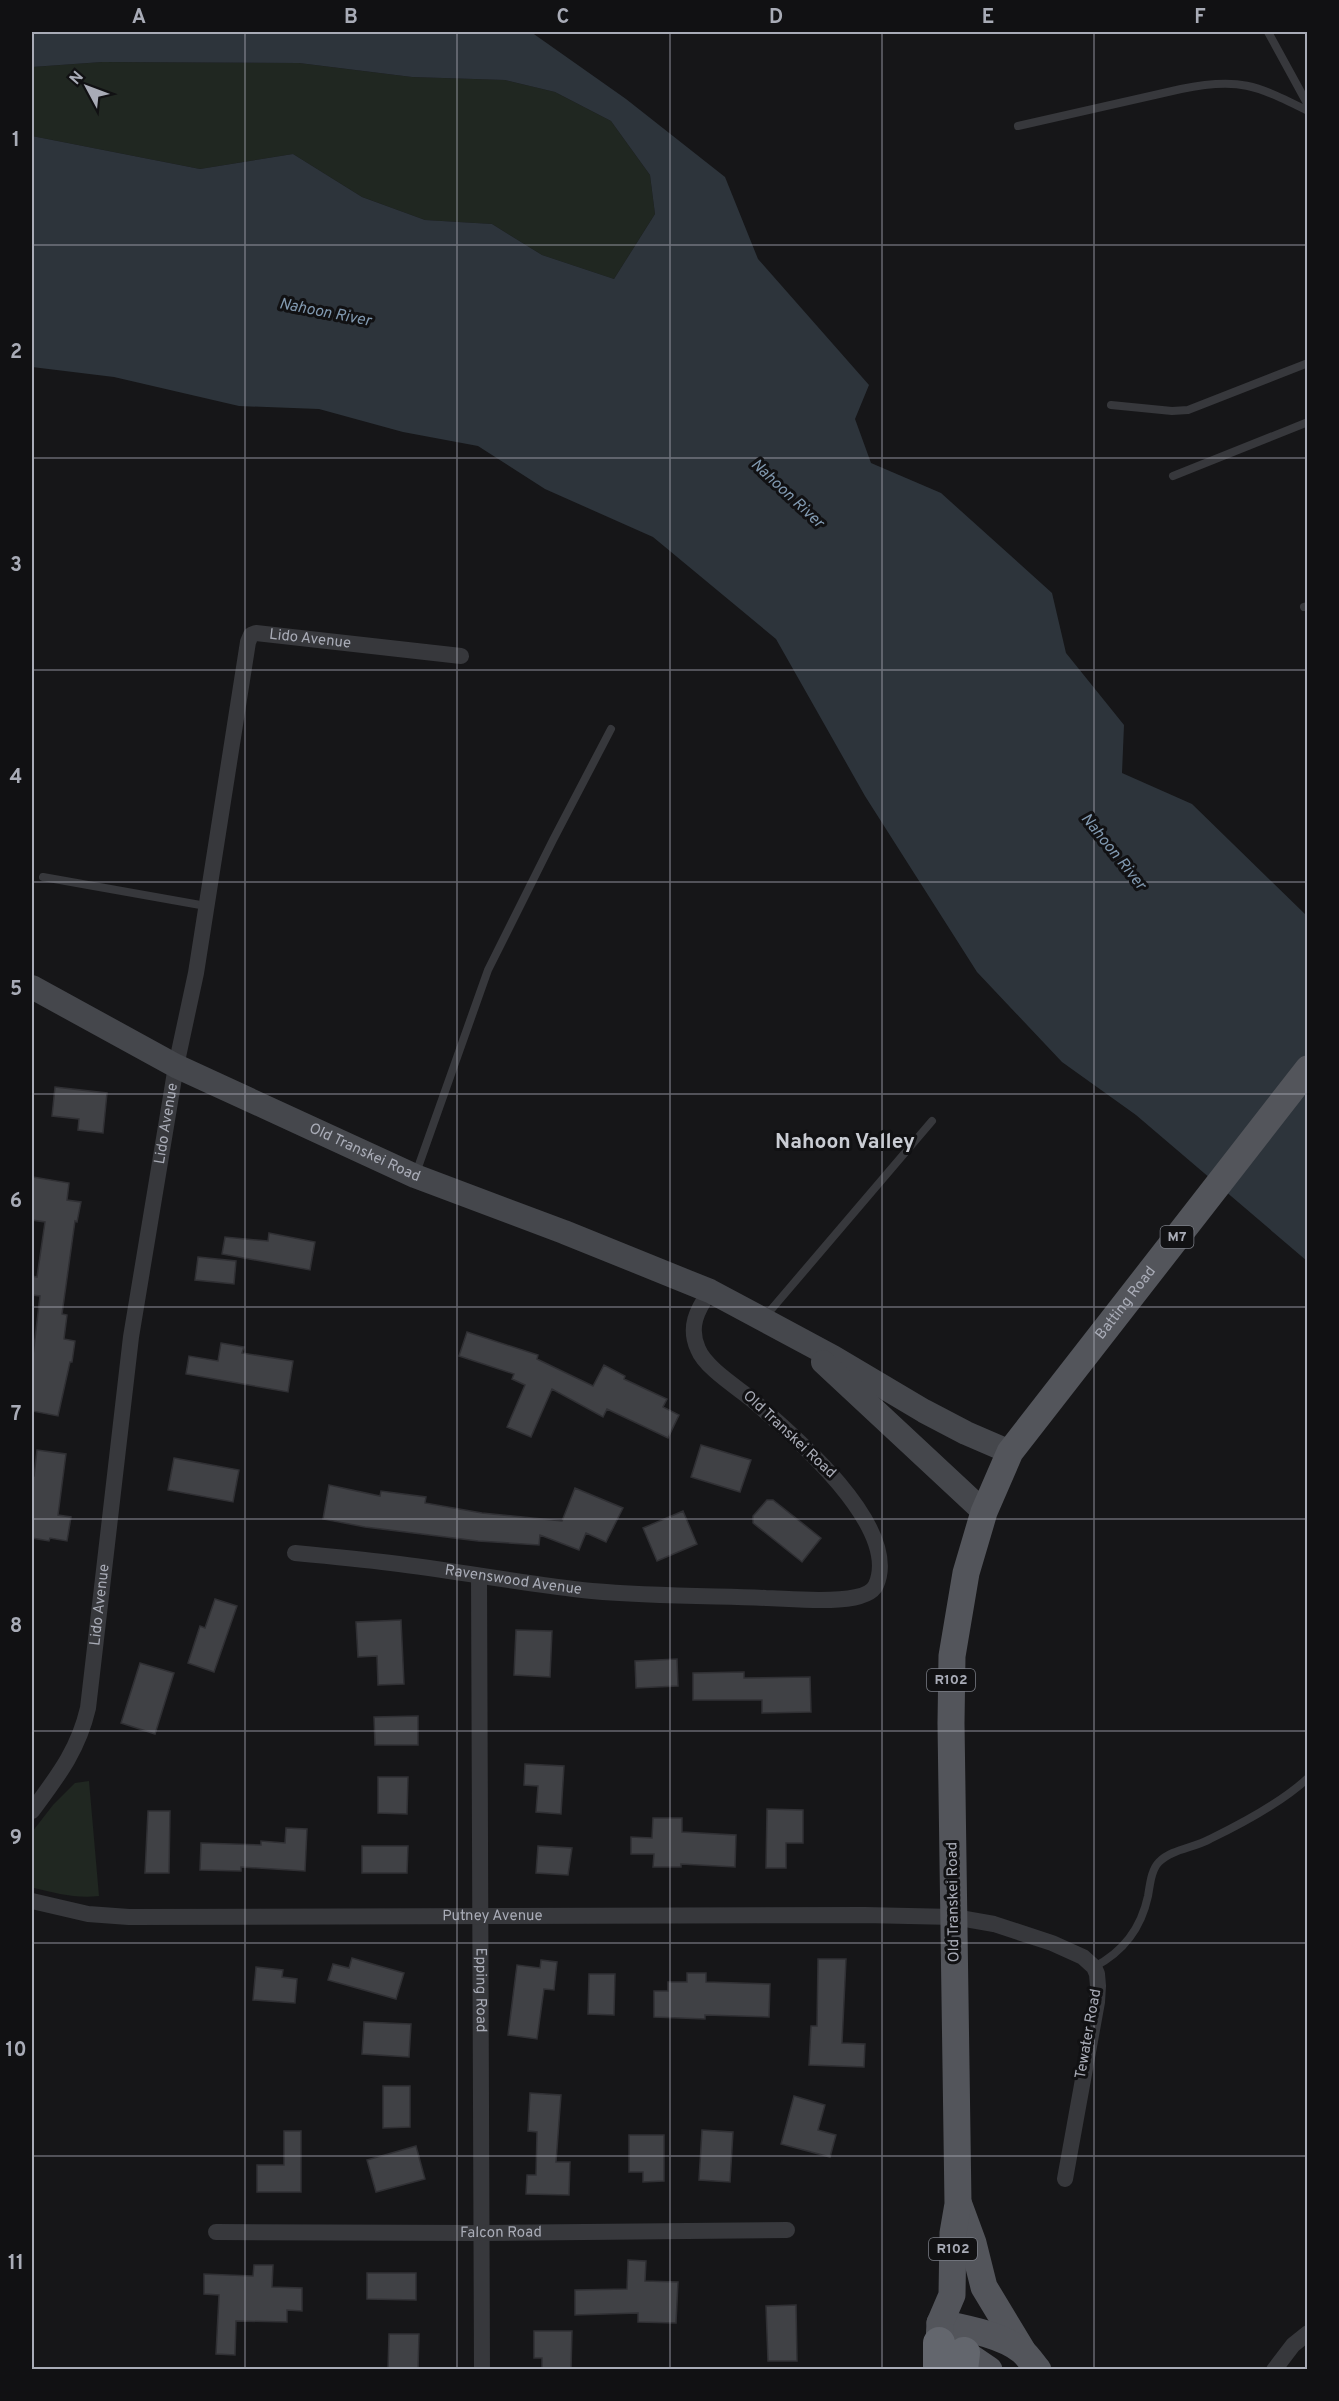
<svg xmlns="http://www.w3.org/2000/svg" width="1339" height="2401" font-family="Overpass,sans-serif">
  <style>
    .green { fill: #202721 }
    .water { fill: #2d343b }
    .building { fill: #404145; stroke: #303034; stroke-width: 1.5 }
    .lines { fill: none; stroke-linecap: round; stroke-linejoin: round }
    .lane { stroke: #37383c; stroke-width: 8 }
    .street { stroke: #37383c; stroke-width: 16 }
    .secondary { stroke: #45474c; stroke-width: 24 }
    .primary { stroke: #53555b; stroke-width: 27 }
    .highway { stroke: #63666d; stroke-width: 32 }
    .grid { fill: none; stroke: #a9acb7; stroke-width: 1.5; stroke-opacity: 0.55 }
    .labels { text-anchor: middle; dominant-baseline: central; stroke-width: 6; stroke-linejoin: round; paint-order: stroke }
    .shield { fill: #111113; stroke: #7b7e86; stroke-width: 1.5 }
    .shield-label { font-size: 14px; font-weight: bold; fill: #a9acb7 }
    .street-label { font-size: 15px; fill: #a9acb7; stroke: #111113 }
    .water-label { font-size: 16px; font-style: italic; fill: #8199b0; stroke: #111113 }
    .district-label { font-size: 21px; font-weight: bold; fill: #c9ccd3; stroke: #111113 }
    .neatline { fill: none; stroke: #a9acb7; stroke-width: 2 }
    .grid-label { font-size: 20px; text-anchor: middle; font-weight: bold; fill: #a9acb7 }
  </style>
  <rect width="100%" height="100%" fill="#161618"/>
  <path class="green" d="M102,62L299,63L412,77L505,80L555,92L611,121L650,175L655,214L614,279L542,255L492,224L425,220L362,197L293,154L200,169L32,136V67Z
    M89,1781L99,1896C77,1899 55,1893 34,1888L32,1886V1832L53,1805L75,1783Z"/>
  <path class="water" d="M32,32H531L626,99L725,177L758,259L869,385L855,419L871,463L941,493L1052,593L1066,653L1124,725L1122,773L1192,804L1307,916V1261L1136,1115L1062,1062L977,972L865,796L776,639L653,537L545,489L478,446L403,432L319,409L239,406L114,377L32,367V136L200,169L293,154L362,197L425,220L492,224L542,255L614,279L655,214L650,175L611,121L555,92L505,80L412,77L299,63L102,62L32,67Z"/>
  <path class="building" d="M55,1087L107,1093L103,1133L78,1130L79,1119L52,1116Z
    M33,1177L69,1183L67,1200L81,1202L77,1222L75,1221L62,1314L67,1315L64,1339L75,1341L72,1362H70L58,1416L32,1411V1364L40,1296L32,1295V1276L37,1277L45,1222L32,1220Z
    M269,1233L315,1242L310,1270L222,1254L225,1237L268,1241Z
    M198,1257L236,1261L234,1284L195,1280Z
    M467,1332L538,1355L537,1359L593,1386L604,1365L625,1376L624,1379L667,1399L663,1407L679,1415L668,1438L607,1409L603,1417L552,1389L531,1437L507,1427L525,1385L512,1379L514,1374L459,1356Z
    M221,1343L244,1347L242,1353L293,1361L288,1392L186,1374L189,1356L218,1361Z
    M701,1445L751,1460L740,1492L691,1477Z
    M37,1450L66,1454L58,1515L71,1517L67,1541L50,1538L49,1541L32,1538V1476H34Z
    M174,1458L239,1470L233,1502L168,1490Z
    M329,1485L380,1496L381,1491L426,1497L425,1503L482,1513L562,1521L575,1488L623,1508L606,1542L586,1533L579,1550L540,1535L539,1545L478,1541L365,1527L323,1519Z
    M767,1500H773L821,1538L802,1562L753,1523V1516Z
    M683,1511L697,1544L657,1561L643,1528Z
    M215,1599L237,1606L214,1672L188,1663L200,1626L205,1628Z
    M401,1620L404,1684L378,1685L377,1656L358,1657L356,1622Z
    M516,1630L552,1631L550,1677L514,1675Z
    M677,1659L678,1686L636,1688L635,1661Z
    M140,1663L174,1673L155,1734L121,1723Z
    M744,1672V1678L810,1677L811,1712L762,1713V1700H693V1673Z
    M418,1716V1745H375L374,1717Z
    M525,1764L564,1766L561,1814L536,1812L538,1786L524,1785Z
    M378,1777H408L407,1814L378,1813Z
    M767,1809L803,1810V1843H786V1868H766Z
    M148,1811H170L169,1873H145Z
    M653,1818H682V1832L736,1835L735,1867L681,1864V1867H653L654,1854H631V1837L652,1838Z
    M286,1828L307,1829L305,1871L241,1867V1871L200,1870L201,1843L261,1845V1841L285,1843Z
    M362,1846H408L407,1873H362Z
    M538,1846L572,1848L568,1875L536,1873Z
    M352,1958L404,1973L396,1999L328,1980L333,1964L349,1968Z
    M818,1959H846L842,2043L865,2044L864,2067L809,2065L811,2026H817Z
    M541,1960L557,1962L554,1990L544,1989L537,2039L508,2035L517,1965L540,1968Z
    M256,1967L283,1970L282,1977L297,1979L295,2003L253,2000Z
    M687,1973H706V1982L770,1984L769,2017L705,2015V2019L654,2017V1991H668V1982H687Z
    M589,1974H615L614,2015L588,2014Z
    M364,2022L411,2024L409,2057L362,2054Z
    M383,2086H410V2127L383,2128Z
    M530,2093L561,2095L556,2162H570L569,2195L526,2194L527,2175H536L537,2132L528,2131Z
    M794,2096L825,2105L818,2130L836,2135L830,2157L781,2144Z
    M702,2130L733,2132L730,2182L699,2180Z
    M284,2131H301V2192H257V2165H284Z
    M629,2135H664V2181L643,2182V2172H629Z
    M416,2146L425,2179L376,2192L367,2160Z
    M628,2260L646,2261L645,2281L678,2282L676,2323L638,2322V2313L575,2315V2290L627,2289Z
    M254,2265H273L272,2287L302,2288V2311L287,2310V2322L236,2321L235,2355L216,2354L219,2295L204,2294V2274L253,2276Z
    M367,2273H416V2300L367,2299Z
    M796,2305L797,2361H768L766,2306Z
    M534,2331H572L571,2370H542V2358H534Z
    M389,2334H419L418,2370H388Z"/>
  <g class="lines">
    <path class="lane" d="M1268,32L1308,105
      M1018,126L1181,89C1239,77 1256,85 1308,111
      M1111,405L1172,411L1188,410L1308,363
      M1173,476L1308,422
      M1304,607L1308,606
      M43,877L206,906
      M416,1173L488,970L553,840L611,729
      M764,1318L932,1121
      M1094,1967C1123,1952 1141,1929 1148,1896C1150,1885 1151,1870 1159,1862C1172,1849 1194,1848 1210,1839C1243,1823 1281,1803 1308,1778"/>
    <g class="street">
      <path id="s1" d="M295,1553C327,1556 359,1559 391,1563C458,1571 525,1584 592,1591C650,1596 708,1596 766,1598C788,1598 866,1608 876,1585C902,1526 790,1432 750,1398C735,1386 705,1367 698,1349C688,1327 697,1310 710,1291"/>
      <path id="s2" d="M479,1576L482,2370"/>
      <path id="s3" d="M32,1811C57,1777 78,1751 88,1708L131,1337L176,1066L196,973L248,642L251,635L256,633L461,656"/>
      <path id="s4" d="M32,1901L88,1914L129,1917L864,1915L954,1917L994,1924L1052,1943L1083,1957L1094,1967L1097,1974L1098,1986L1097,2002L1065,2179"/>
      <path id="s5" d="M216,2232L481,2233L787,2230"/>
      <path d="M1274,2370L1293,2345L1308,2333"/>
    </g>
    <g class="secondary">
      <path id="s6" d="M32,987L176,1066L415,1176L564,1232L710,1291L833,1357L924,1411L966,1433L1010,1452"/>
      <path d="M823,1362L984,1512"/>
    </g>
    <g class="primary">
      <path d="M959,2205L973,2243L984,2287L1022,2350"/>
      <path d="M940,2323C964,2328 1003,2335 1022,2351C1028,2356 1033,2364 1038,2370"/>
      <path id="s7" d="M989,2370L964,2353L939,2343L940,2323L952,2295L953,2233L958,2204L951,1723L952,1656L966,1573L984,1512L1010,1452L1308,1069"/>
    </g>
    <path class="highway" d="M939,2370V2343
      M962,2370L964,2353"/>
  </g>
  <path class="grid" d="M245,32V2370M457,32V2370M670,32V2370M882,32V2370M1094,32V2370M32,245H1308M32,458H1308M32,670H1308M32,882H1308M32,1094H1308M32,1307H1308M32,1519H1308M32,1731H1308M32,1943H1308M32,2156H1308"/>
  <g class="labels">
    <g class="shield">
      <rect x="1160.5" y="1226" width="33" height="22" rx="4.5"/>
      <rect x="927" y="1669" width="48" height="22" rx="4.5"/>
      <rect x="929" y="2238" width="48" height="22" rx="4.5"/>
    </g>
    <g class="shield-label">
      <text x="1177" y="1237">M7</text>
      <text x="951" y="1680">R102</text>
      <text x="953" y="2249">R102</text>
    </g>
    <g class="street-label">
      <text stroke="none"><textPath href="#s3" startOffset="1264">Lido Avenue</textPath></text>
      <text stroke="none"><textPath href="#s3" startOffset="708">Lido Avenue</textPath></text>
      <text stroke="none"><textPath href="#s6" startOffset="372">Old Transkei Road</textPath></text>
      <text stroke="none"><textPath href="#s7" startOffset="1149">Batting Road</textPath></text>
      <text transform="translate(789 1435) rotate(43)">Old Transkei Road</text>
      <text stroke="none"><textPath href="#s1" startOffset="220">Ravenswood Avenue</textPath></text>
      <text stroke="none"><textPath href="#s3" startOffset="222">Lido Avenue</textPath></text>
      <text transform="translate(954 1902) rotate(-91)">Old Transkei Road</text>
      <text stroke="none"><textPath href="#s4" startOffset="462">Putney Avenue</textPath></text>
      <text stroke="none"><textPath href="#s2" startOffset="414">Epping Road</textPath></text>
      <text transform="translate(1089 2034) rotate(-80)">Tewater Road</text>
      <text stroke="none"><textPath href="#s5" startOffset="285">Falcon Road</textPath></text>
    </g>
    <g class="water-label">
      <text transform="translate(325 313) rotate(11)">Nahoon River</text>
      <text transform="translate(787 494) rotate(43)">Nahoon River</text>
      <text transform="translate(1113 852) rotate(51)">Nahoon River</text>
    </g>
    <g class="district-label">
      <text x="845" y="1142">Nahoon Valley</text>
    </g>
  </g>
  <rect width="1339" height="2401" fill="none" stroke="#111113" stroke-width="66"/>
  <g transform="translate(87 87) rotate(311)" stroke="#111113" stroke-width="4.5" paint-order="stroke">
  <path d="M0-4.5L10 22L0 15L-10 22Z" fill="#a9acb7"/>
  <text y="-9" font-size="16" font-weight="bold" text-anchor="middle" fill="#a9acb7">N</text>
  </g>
  <rect x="33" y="33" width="1273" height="2335" class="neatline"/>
  <g class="grid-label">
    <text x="139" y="23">A</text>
    <text x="351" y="23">B</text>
    <text x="563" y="23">C</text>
    <text x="776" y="23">D</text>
    <text x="988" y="23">E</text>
    <text x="1200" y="23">F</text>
    <text x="16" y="146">1</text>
    <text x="16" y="358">2</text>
    <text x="16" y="571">3</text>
    <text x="16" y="783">4</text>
    <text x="16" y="995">5</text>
    <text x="16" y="1207">6</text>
    <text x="16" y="1420">7</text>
    <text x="16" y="1632">8</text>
    <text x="16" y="1844">9</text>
    <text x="16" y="2056">10</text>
    <text x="16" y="2269">11</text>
  </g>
</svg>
